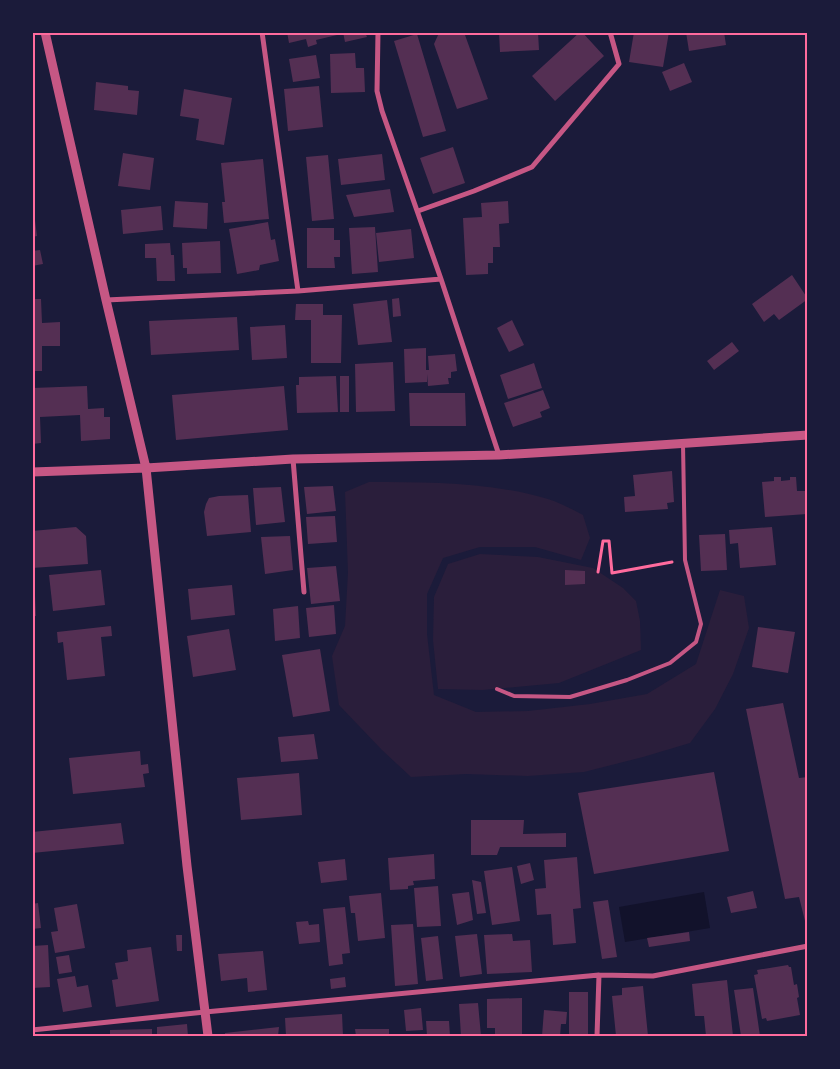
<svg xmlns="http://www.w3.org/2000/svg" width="840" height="1069" font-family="'Exo 2',sans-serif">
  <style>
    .green { fill: #2a1e3b }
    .water { fill: #12122b }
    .building { fill: #542f53 }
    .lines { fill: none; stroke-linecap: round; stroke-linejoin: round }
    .path { stroke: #ff6b9d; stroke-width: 3 }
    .service { stroke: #c65784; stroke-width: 4 }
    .minor { stroke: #c65784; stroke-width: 5 }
    .tertiary { stroke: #c65784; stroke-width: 9 }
    .neatline { fill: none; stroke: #ff6b9d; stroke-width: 2 }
  </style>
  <rect width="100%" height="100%" fill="#1b1b3a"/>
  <path class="green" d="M369,482C429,482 490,482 548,499C560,503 572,509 583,515L590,538L581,560L535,547H480L443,558L427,594V634L434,695L476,712L528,711L590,704L647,694L696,664L720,590L744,596L749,628L733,674L715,709L690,743L643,757L584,772L528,776L466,774L411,777L382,750L339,705L332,656L345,626L348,572L345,492Z
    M480,554L538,557L593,568L623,588L636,601L640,621L641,650L559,683L482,690L438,689L433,640L434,597L448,564Z"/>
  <path class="water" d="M704,892L710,928L625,942L619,907Z"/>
  <path class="building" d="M287,32H336L337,35L316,40L317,44L308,47L306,39L289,43Z
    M343,32H365L367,37L345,42Z
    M440,32H460L465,35L488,99L457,109L434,44L439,33Z
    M499,32H538L539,50L500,52Z
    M580,32H582L604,56L555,101L532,76Z
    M634,32H669L663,67L629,62Z
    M686,32H724L726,45L689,51Z
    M417,34L446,131L423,137L394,41Z
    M355,53L356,68H364L365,92L331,93L330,54Z
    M316,55L320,78L293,82L289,59Z
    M684,63L692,82L670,91L662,72Z
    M96,82L128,86V90L139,91L137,115L94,110Z
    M319,86L323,127L288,131L284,89Z
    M184,89L232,98L224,145L196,140L199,119L180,116Z
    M453,147L465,183L433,194L420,158Z
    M123,153L154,158L150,190L118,186Z
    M382,154L385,180L341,185L338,159Z
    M328,155L334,219L312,221L306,157Z
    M263,159L269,219L224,223L222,202H225L221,163Z
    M390,189L394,212L354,217L346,195Z
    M175,201L208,203L207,229L173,227Z
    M508,201L509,223L499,224L500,247H493V263H488V274L466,275L463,218L482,217L481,203Z
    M161,206L163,230L123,234L121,210Z
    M32,212H34L37,236L32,237Z
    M268,222L271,240L275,239L279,261L260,265L259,270L237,274L229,229Z
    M375,227L378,272L352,274L349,228Z
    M307,228H334V240H340V257H334L335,268H307Z
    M411,229L414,258L379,262L376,233Z
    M220,241L221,273L187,274V268H183L182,243Z
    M170,243L171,255H174L175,281H157L156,258H145V244Z
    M40,250L43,264L32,266V251Z
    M792,275L808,299L779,320L774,314L764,322L752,304Z
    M399,298L401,316L393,317L392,299Z
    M32,299H41L42,323L60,322V346H42V371H32Z
    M387,300L392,342L358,345L353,304Z
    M296,304H323V315H342L341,363H311V320H295Z
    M237,317L239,350L151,355L149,321Z
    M512,320L524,345L509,352L497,328Z
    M285,325L287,358L252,360L250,327Z
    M732,342L739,351L714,370L707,361Z
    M426,348V370H429L428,356L455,354L457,371L451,372V378H448L449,384L428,386L427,374V382L405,383L404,349Z
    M393,362L395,411L356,412L355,364Z
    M534,363L542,388L508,399L500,375Z
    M336,376L338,412L297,413L296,385H299V377Z
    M340,376H349V412H340Z
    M87,386L88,409L104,408V417H110V439L81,441L80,415L40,417L41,443L32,444V388Z
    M284,386L288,430L176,440L172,395Z
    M543,390L550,408L540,412L542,417L513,427L504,403Z
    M409,393H465L466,426H410Z
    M672,471L674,502L667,503L668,509L625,512L624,497L635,496L633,475Z
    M774,477H781V481L790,480V477H796L797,491H805L807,514L765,517L762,482L774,481Z
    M333,486L336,511L307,514L304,487Z
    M281,487L285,522L256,525L253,488Z
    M248,495L251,532L207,536L204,512L206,504L209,498L219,496Z
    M335,516L337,542L308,544L306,517Z
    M76,527L86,536L88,564L32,568V531Z
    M772,527L776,565L740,568L738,543L730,544L729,530Z
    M725,534L727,570L701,571L699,535Z
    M290,536L293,570L265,574L261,537Z
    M336,566L340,601L311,604L307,568Z
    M101,570L105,605L53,611L49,575Z
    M565,570L585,571V584L565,585Z
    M34,575L36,616H32V576Z
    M232,585L235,615L191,620L188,589Z
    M334,605L336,634L309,637L306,608Z
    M298,606L300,638L275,641L273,609Z
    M111,626L112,636L101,637L105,676L67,680L63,642L58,643L57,632Z
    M758,627L795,632L788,673L752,667Z
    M229,629L236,670L193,677L187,636Z
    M320,649L330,711L293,717L282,655Z
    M783,703L799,778L808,777V920L805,921L799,897L785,899L746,709Z
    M314,734L318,759L281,762L278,737Z
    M140,751L141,765L148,764L149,773L143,774L145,787L73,794L69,758Z
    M714,772L729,851L594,874L578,793Z
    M299,773L302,815L241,820L237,778Z
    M471,820H524L523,834L566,833V847H500L497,855H471Z
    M121,823L124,844L32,853V832Z
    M434,854L435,879L413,881L414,885L408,886V889L390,890L388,858Z
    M577,857L581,908L573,909L576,943L553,945L551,914L537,915L535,889L546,888L544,860Z
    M345,859L347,880L321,883L318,862Z
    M530,863L534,880L521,884L517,866Z
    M512,867L520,921L492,925L484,871Z
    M472,880L481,882L486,913L477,914Z
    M438,886L441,926L417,927L414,888Z
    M753,891L757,908L731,913L727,897Z
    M469,892L473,920L457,925L452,894Z
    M381,893L385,938L358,941L355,913H351L349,896Z
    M608,900L617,957L602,959L593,902Z
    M38,903L41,928L32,929V904Z
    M77,904L85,948L55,953L51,932L58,931L54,908Z
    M345,907L350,953L342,954L343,964L329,966L323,909Z
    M308,921L309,925L319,924L320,942L299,944L296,922Z
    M413,924L418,984L395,986L391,925Z
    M689,932L690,941L649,947L647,938Z
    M477,934L482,974L460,977L455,936Z
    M512,934L513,941L530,940L532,972L487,974L484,935Z
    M176,935H182V951H177Z
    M438,936L443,979L426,981L421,938Z
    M48,945L50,987L32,988V946Z
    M151,947L159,1001L116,1007L112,980L118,979L115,963L128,961L127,950Z
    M263,951L267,990L248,992L247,978L221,981L218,954Z
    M69,955L72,972L59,974L56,957Z
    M788,965L789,967H791L794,985L797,984L799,997L797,998L800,1015L767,1021L766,1018L762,1019L754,975L758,974L757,970Z
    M75,976L77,987L88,985L92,1007L63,1012L57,979Z
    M345,977L346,987L331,989L330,979Z
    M727,980L733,1036H706L704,1016H695L692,984Z
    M643,986L648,1036H616L612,996L622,995V988Z
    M753,988L760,1036H741L734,990Z
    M569,992H588V1036H569Z
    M522,998V1036H495V1028H487V999Z
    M478,1003L481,1036H461L459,1004Z
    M421,1008L423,1030L406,1031L404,1010Z
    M544,1010L567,1012L566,1024H561L560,1036H542Z
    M342,1014L343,1036H286L285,1018Z
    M426,1021H449L450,1036H427Z
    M187,1024L188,1036H157V1027Z
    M279,1027L278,1036H225V1033Z
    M152,1029V1036H110V1030Z
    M355,1029H389V1036H356Z"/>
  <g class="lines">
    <path class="path" d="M598,572L603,541H609L612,573L672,562"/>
    <path class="service" d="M497,689L514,696L570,697L627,680L670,663L696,642L701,624L685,560L683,444"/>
    <path class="minor" d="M262,32L298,291
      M378,32L377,91L382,111L441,279L499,455
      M418,211L474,191L532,167L619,64L610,32
      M106,300L298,291L441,279
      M293,459L304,592
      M32,1030L205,1012L599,975L653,976L808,946
      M597,1036L599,975"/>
    <path class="tertiary" d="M45,32L106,300L146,468L187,866L208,1036
      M32,472L146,468L293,459L499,455L584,450L808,435"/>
  </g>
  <rect width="840" height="1069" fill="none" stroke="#1b1b3a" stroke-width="68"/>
  <rect x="34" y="34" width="772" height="1001" class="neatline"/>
</svg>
